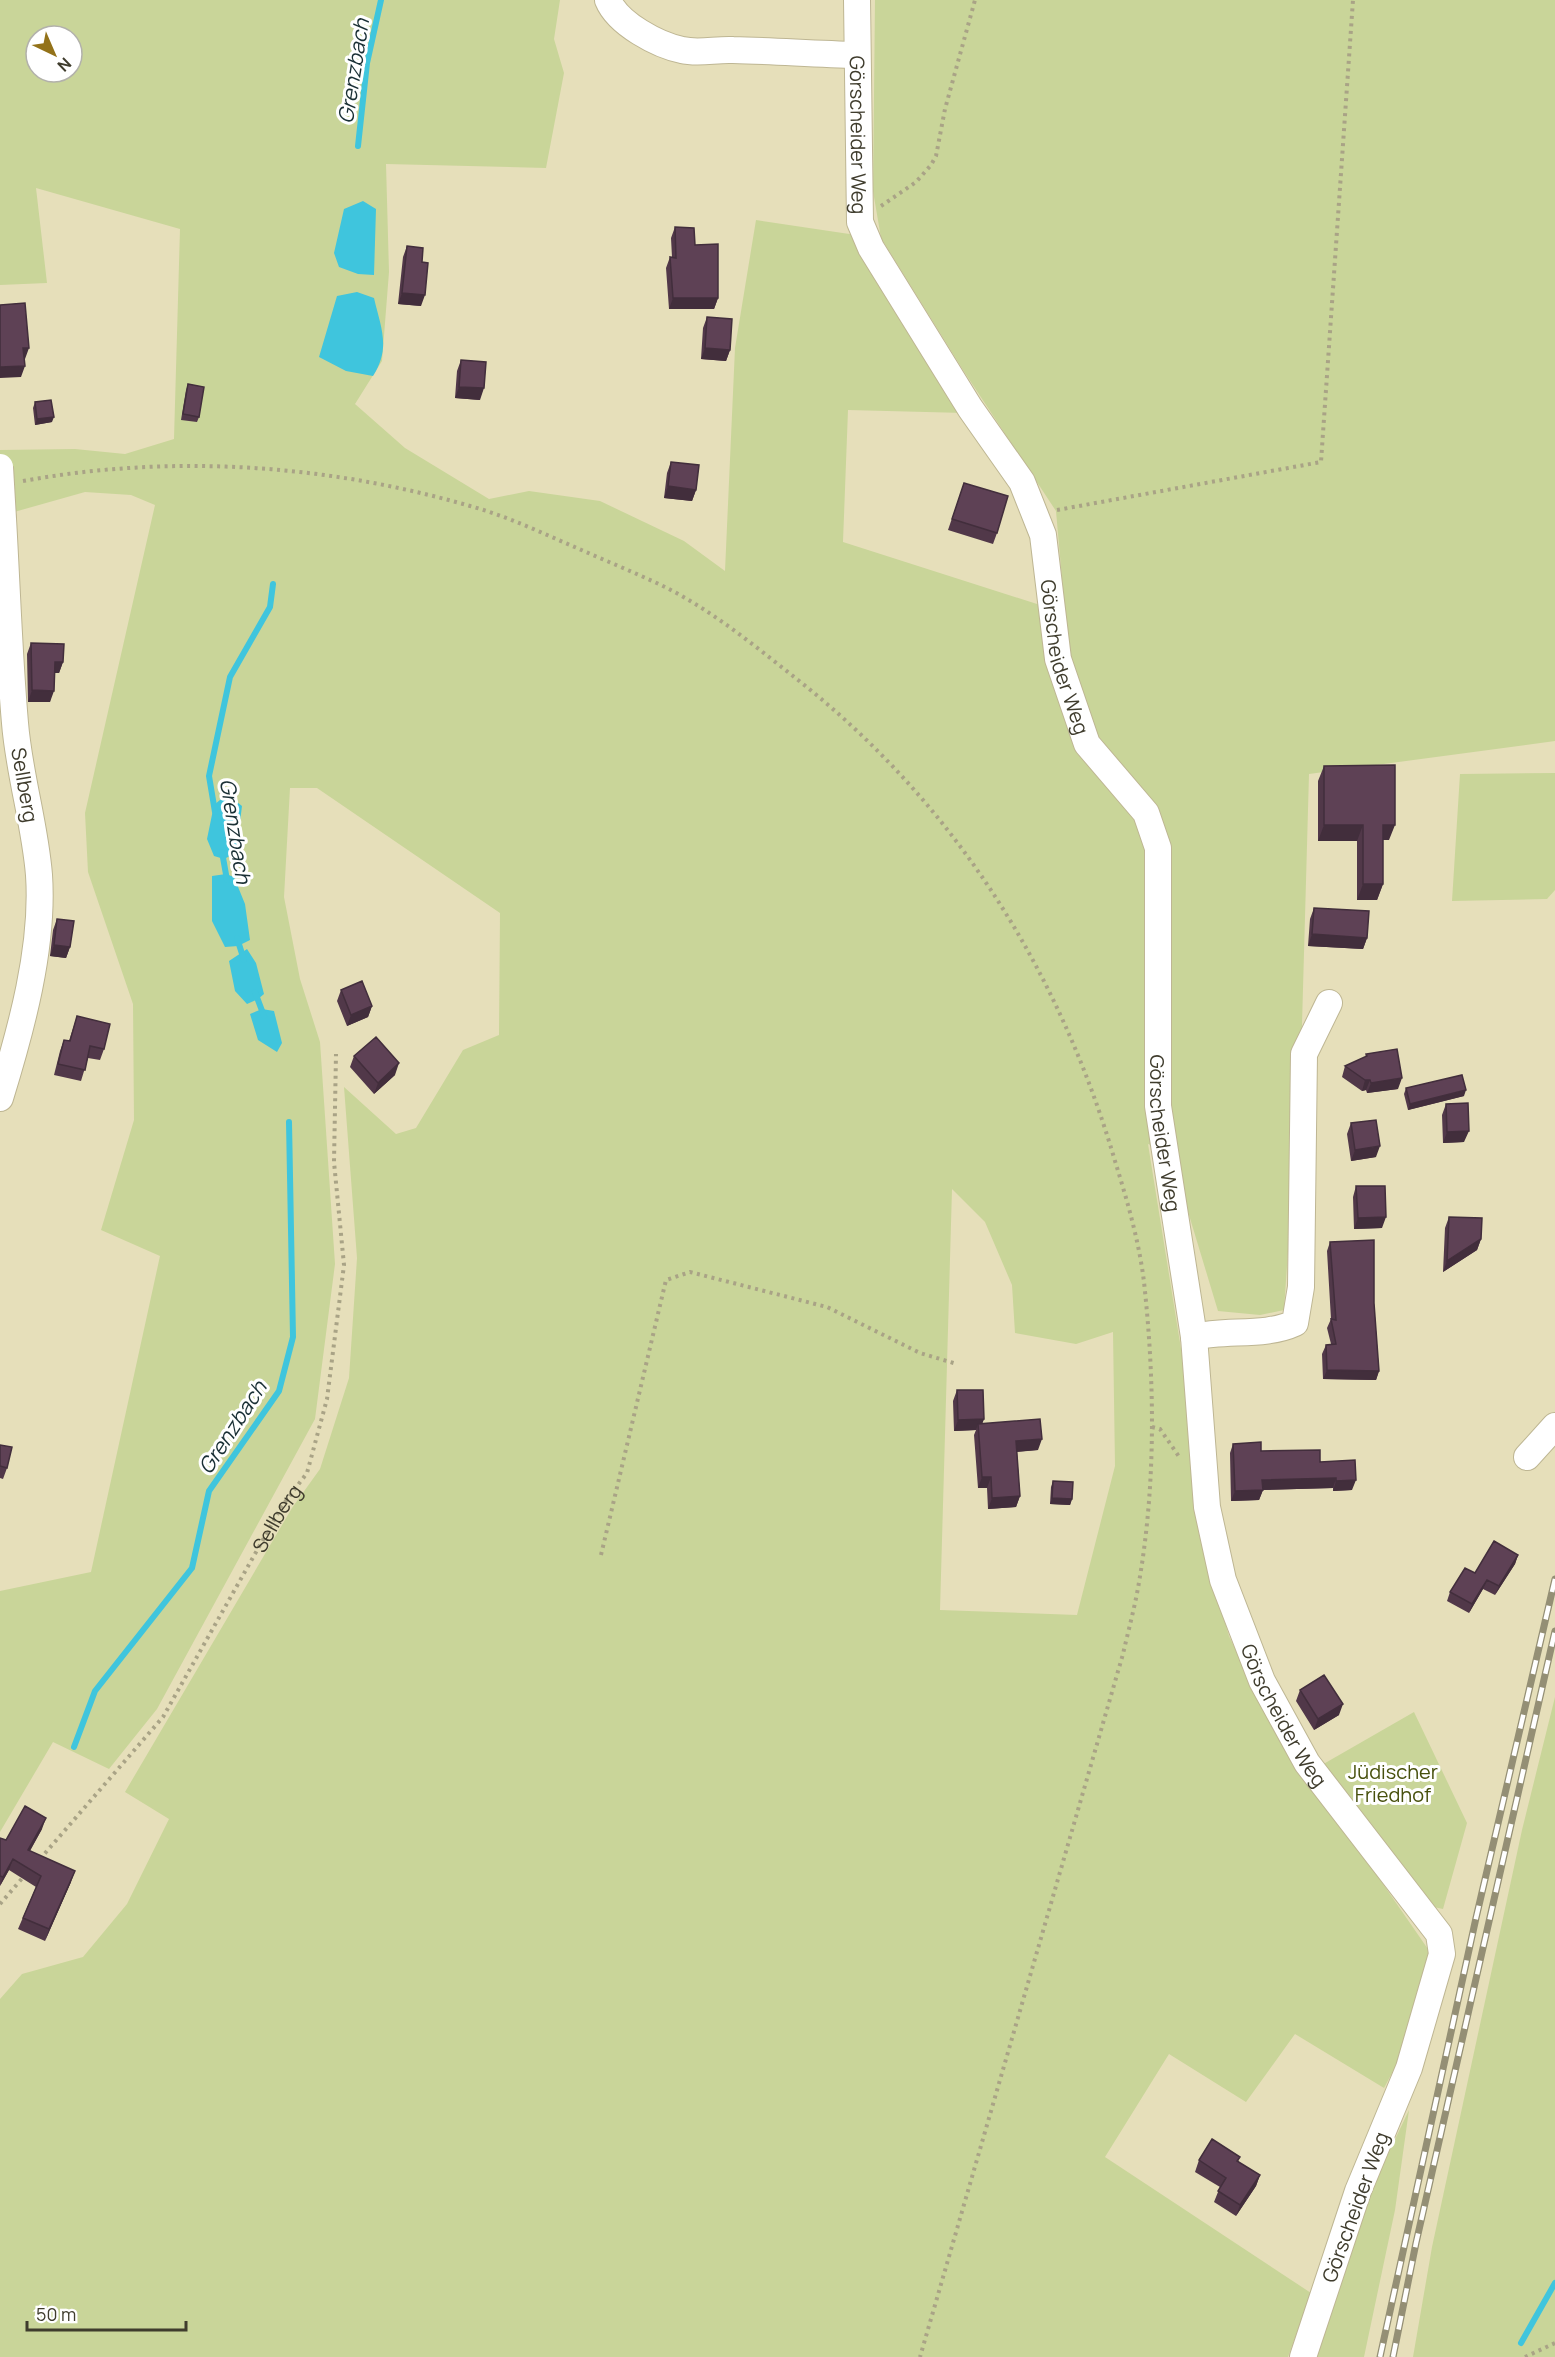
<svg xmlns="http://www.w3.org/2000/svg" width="1555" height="2357" font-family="Manrope,sans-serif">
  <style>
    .green { fill: #c9d599; fill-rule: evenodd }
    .water { fill: #3fc5dd }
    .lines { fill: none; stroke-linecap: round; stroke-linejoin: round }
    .stream { stroke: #3fc5dd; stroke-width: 6 }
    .minor-casing { stroke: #beb693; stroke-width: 28 }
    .path { stroke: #a9a386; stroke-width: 4; stroke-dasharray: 3 4.5; stroke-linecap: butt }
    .minor { stroke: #fff; stroke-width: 26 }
    .rail-casing { stroke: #948f75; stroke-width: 7 }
    .rail { stroke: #fff; stroke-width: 4.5; stroke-dasharray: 14; stroke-linecap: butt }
    .minor-bridge-casing { stroke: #beb693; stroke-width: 28; stroke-linecap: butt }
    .minor-bridge { stroke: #fff; stroke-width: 26 }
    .wall { fill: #513849 }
    .shaded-wall { fill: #422e3c }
    .building { fill: #5e4155; stroke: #422e3c; stroke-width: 1.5 }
    .labels { text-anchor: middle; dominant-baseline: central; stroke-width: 6; stroke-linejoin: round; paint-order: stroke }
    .street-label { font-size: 20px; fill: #3f3c2d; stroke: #fff }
    .park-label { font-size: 20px; fill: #47500c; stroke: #fff }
    .water-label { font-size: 21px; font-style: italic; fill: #192f34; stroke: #fff }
  </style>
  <rect width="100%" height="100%" fill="#e6dfba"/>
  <path class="green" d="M0,0H560L554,39L564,73L546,168L386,164L389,272L382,361L355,404L405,448L489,499L529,491L600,501L684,541L725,571L735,348L756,220L856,235L965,413L848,410L843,542L1065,613L1056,511L963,370L881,238L873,191L875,0H1555V741L1309,774L1301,1060L1284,1310L1260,1315L1218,1311L1170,1152L1148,1144L1182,1355L1199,1535L1229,1636L1252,1684L1298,1761L1430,1952L1420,2021L1384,2088L1295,2034L1246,2102L1169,2054L1105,2157L1311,2293L1288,2357H0V1999L22,1974L83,1957L127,1904L169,1819L125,1792L292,1508L320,1469L349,1378L357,1258L344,1087L396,1134L416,1128L463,1050L499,1035L500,913L317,788H290L284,897L300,979L320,1042L335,1264L315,1419L157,1709L109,1769L53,1742L0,1832V1591L91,1572L160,1256L101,1230L134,1120L133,1004L88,872L85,813L155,505L131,495L85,492L0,516V450L75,449L125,454L174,439L180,229L36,188L47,283L0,285ZM36,36H72V72H36ZM952,1189L985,1222L1012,1285L1015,1333L1076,1344L1113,1332L1115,1466L1077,1615L940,1610Z
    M1555,773V890L1547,899L1452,901L1460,774Z
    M1555,1697V2357H1413L1432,2247L1522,1830Z
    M1414,1712L1467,1823L1443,1909L1420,1904L1320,1766Z
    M1409,2110L1395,2210L1364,2357H1314L1368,2196Z"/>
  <path class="water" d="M363,201L376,209L374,275L358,274L339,267L334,253L344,209Z
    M357,292L374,298C381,328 391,348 373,376L346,371L319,357L337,296Z
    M227,794L242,806L236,853L224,859L214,856L207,839L214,805Z
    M226,874L234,877L245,904L250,940L238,946L225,947L212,921V876Z
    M247,949L256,963L264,994L258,999L247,1004L235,991L229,961Z
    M262,1009L274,1011L282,1043L277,1052L258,1040L250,1014Z"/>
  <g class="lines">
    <path class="stream" d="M358,146L367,63L381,0
      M215,812L209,776L230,677L270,607L273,584
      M222,852L227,880
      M237,938L244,960
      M255,992L264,1016
      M74,1747L95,1691L192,1568L209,1491L279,1391L293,1337L289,1122
      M1521,2343L1555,2283"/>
    <defs>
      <g id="minor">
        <path d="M608,0C618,24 658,45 682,50C699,54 716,49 733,50C774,51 816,54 857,55"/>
        <path id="s2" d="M857,0L860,222L871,248L970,408L1022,482L1043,535L1058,659L1087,744L1146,813L1158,848V1106L1194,1337L1207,1507L1223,1580L1262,1681L1307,1763L1439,1934L1442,1954L1409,2068L1358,2191L1303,2357"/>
        <path d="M0,1098C21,1030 44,947 39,875C35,824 19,774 15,723C9,655 7,587 3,519"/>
        <path d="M1194,1337C1226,1329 1265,1337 1295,1323L1301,1287L1304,1054L1329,1003"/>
        <path d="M1527,1457L1555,1426"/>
      </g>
    </defs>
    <use href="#minor" class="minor-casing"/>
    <g class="path">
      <path d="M881,206L916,182L931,165L936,156L945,109L975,0"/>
      <path d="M23,481C171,454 326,464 470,506C507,516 542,533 577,548C606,561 636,573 665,587C713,611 756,647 798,680C955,804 1059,970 1115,1161C1127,1200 1139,1241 1144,1282C1155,1383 1156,1488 1138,1588C1134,1610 1128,1632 1123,1654L920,2357"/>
      <path d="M1057,510L1321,462L1353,0"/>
      <path d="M1152,1427L1160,1429L1180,1458"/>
      <path d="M601,1555L666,1280L690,1272L827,1307L920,1353L957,1364"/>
      <path id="s1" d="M40,1859L163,1717L282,1506L307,1473L327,1399L344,1265L334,1162L336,1054"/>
      <path d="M0,1904L25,1875"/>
      <path d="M1525,2357L1555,2343"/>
    </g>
    <use href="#minor" class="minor"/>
    <defs>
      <path id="rail" d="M1380,2357L1476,1918L1555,1579
        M1393,2357L1416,2243L1555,1631"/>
    </defs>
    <use href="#rail" class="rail-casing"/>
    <use href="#rail" class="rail"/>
    <defs>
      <path id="minor-bridge" d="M0,467L3,519"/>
    </defs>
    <use href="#minor-bridge" class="minor-bridge-casing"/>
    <use href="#minor-bridge" class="minor-bridge"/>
  </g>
  <path class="wall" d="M675,227L695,245L718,298L714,309H669L666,268L670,257H672L671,238Z
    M407,246L422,262L421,306L398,304L403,257Z
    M707,317L730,350L726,361L701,359L703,328Z
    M461,360L480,400L455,398L457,371Z
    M188,384L199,417L197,422L181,420L186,390Z
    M35,402L52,422L35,425L33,408Z
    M671,462L696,490L692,501L664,498L667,473Z
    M964,483L997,533L993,544L948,530Z
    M31,643L63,662L59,673H54L50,702H28L27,654Z
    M1324,766L1389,840H1383V884L1377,900H1357V841H1318V781Z
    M1314,908L1367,938L1363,949L1308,946L1310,919Z
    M57,919L70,947L66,958L50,956L53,930Z
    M341,990L372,1006L368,1017L347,1026L337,1001Z
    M77,1016L104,1049L100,1060L88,1058L81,1081L54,1075L60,1051L64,1040L69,1041Z
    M1366,1054L1398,1089L1367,1093L1366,1090L1362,1091L1342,1077L1345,1066L1365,1057Z
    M354,1056L395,1075L374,1094L350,1067Z
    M1406,1088L1464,1096L1408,1110L1404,1094Z
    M1446,1104L1464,1142L1443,1143L1442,1115Z
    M1351,1123L1376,1157L1351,1161L1347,1134Z
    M1356,1186L1382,1228L1354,1229L1353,1197Z
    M1449,1217L1481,1239L1477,1250L1443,1272L1445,1228Z
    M1330,1242L1374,1303L1379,1371L1376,1380L1323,1379L1322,1354L1326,1345L1331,1344L1327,1328L1331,1319L1327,1251Z
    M957,1390L984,1419L982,1423L1038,1450L1017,1452L1020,1496L1016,1507L988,1509L987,1488H978L974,1435L976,1430L954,1431L953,1401Z
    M1233,1444L1261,1451L1320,1462L1352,1490L1333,1491V1488L1263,1490L1259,1500L1231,1501L1230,1453Z
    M0,1445L7,1468L3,1479L0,1478Z
    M1053,1481L1072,1499L1070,1505L1050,1504L1051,1487Z
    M1518,1555L1515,1564L1495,1595L1483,1589L1469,1613L1447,1601L1450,1592L1475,1573Z
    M1300,1690L1339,1715L1314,1730L1296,1701Z
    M42,1829L30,1851L71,1882L45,1941L18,1929L36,1887L9,1870L0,1886V1838L6,1840Z
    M1240,2157L1238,2162L1260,2175L1256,2186L1236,2216L1214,2202L1220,2187L1195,2172L1199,2160Z"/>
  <path class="shaded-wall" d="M402,293L425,295L421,306L398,304Z
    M673,298H718L714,309H669Z
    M23,348H29L25,359L19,360Z
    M705,348L730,350L726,361L701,359Z
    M25,366L21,377L0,378V367Z
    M459,387L484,388L480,400L455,398Z
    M54,417L52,422L35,425L37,419Z
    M668,486L696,490L692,501L664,498Z
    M55,662H63L59,673H51Z
    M32,690L54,691L50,702H28Z
    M1324,825H1363L1357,841H1318Z
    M1383,825H1395L1389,840H1378Z
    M1363,884H1383L1377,900H1357Z
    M1312,934L1367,938L1363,949L1308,946Z
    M54,945L70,947L66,958L50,956Z
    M372,1006L368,1017L347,1026L351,1015Z
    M399,1063L395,1075L374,1094L378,1083Z
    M1402,1078L1398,1089L1367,1093L1371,1083Z
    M1365,1080H1370L1366,1090L1362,1091Z
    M1466,1090L1464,1096L1408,1110L1410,1104Z
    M1469,1131L1464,1142L1443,1143L1447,1132Z
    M1380,1146L1376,1157L1351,1161L1355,1150Z
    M1386,1217L1382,1228L1354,1229L1358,1218Z
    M1481,1239L1477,1250L1443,1272L1447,1261Z
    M1327,1370L1379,1371L1376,1380L1323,1379Z
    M984,1419L980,1430L978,1424L976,1430L954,1431L958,1420Z
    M1042,1439L1038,1450L1012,1452L1016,1441Z
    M982,1477H991L987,1488H978Z
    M1336,1478L1333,1488L1258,1490L1262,1480Z
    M1356,1480L1352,1490L1333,1491L1336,1481Z
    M1263,1490L1259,1500L1231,1501L1235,1491Z
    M1020,1496L1016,1507L988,1509L992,1498Z
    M1052,1498L1072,1499L1070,1505L1050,1504Z
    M1518,1555L1515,1564L1495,1595L1499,1586Z
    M1487,1580L1483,1589L1469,1613L1472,1604Z
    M1343,1704L1339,1715L1314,1730L1318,1719Z
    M46,1818L42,1829L24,1861L28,1850Z
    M13,1859L9,1870L0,1886L3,1877Z
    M75,1871L71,1882L45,1941L49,1929Z
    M1260,2175L1256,2186L1236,2216L1240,2205Z"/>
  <path class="building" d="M675,227L694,228L695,245L718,244V298H673L670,257L676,258Z
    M407,246L423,248L422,262L428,263L425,295L402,293Z
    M25,303L29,348H23L25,366L0,367V305Z
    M707,317L732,319L730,350L705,348Z
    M461,360L486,362L484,388L459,387Z
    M188,384L204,387L199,417L183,414Z
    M51,400L54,417L37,419L35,402Z
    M671,462L699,465L696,490L668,486Z
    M964,483L1008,496L997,533L952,519Z
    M31,643L64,644L63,662H55L54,691L32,690Z
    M1395,765V825H1383V884H1363V825H1324V766Z
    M1314,908L1369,911L1367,938L1312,934Z
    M57,919L74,921L70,947L54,945Z
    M362,981L372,1006L351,1015L341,990Z
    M77,1016L110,1024L104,1049L90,1046L85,1070L58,1064L64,1040L70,1041Z
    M376,1037L399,1063L378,1083L354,1056Z
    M1397,1049L1402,1078L1371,1083L1370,1080H1365L1345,1066L1367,1056L1366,1054Z
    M1462,1075L1466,1090L1410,1104L1406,1088Z
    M1468,1103L1469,1131L1447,1132L1446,1104Z
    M1376,1120L1380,1146L1355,1150L1351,1123Z
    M1356,1186H1385L1386,1217L1358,1218Z
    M1449,1217L1482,1218L1481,1239L1447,1261Z
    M1374,1240V1303L1379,1371L1327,1370L1326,1345L1336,1344L1331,1319L1336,1320L1330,1242Z
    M957,1390H983L984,1419L958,1420Z
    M1040,1419L1042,1439L1016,1441L1020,1496L992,1498L991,1477H982L978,1424Z
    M1261,1442V1451L1320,1450V1462L1355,1460L1356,1480L1336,1481V1478L1262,1480L1263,1490L1235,1491L1233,1444Z
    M0,1445L12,1447L7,1468L0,1466Z
    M1053,1481L1073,1482L1072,1499L1052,1498Z
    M1494,1541L1518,1555L1499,1586L1487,1580L1472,1604L1450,1592L1465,1568L1475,1573Z
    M1324,1675L1343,1704L1318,1719L1300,1690Z
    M25,1806L46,1818L28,1850L75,1871L49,1929L23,1918L41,1876L13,1859L3,1877L0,1876V1838L6,1840Z
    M1212,2139L1240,2157L1237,2161L1260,2175L1240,2205L1218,2191L1226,2178L1199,2160Z"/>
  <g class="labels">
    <g class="street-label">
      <text stroke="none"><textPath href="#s2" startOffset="135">Görscheider Weg</textPath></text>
      <text stroke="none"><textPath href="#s2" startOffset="710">Görscheider Weg</textPath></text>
      <text transform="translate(25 785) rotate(80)">Sellberg</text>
      <text stroke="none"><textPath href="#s2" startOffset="1214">Görscheider Weg</textPath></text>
      <text stroke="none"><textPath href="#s1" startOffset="417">Sellberg</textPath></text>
      <text stroke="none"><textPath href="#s2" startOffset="1814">Görscheider Weg</textPath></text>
      <text transform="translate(1355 2207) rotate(-70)">Görscheider Weg</text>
    </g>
    <g class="park-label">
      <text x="1393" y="1771">Jüdischer<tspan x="1393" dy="23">Friedhof</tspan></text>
    </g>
    <g class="water-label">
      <text transform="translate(353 71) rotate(-81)">Grenzbach</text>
      <text transform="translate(236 831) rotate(81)">Grenzbach</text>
      <text transform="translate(232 1427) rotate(-57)">Grenzbach</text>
    </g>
  </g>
  <g transform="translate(54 54) rotate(136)"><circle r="28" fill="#ffffff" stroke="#b2b1ab" stroke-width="1.5"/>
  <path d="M0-4.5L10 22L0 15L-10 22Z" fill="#937219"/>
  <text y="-9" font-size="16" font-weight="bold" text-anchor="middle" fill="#3f3c2d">N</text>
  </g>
  <path d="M27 2321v9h159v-9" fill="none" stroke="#3f3c2d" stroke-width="3"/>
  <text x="36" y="2321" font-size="18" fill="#3f3c2d" stroke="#ffffff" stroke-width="4.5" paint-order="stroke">50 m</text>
</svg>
